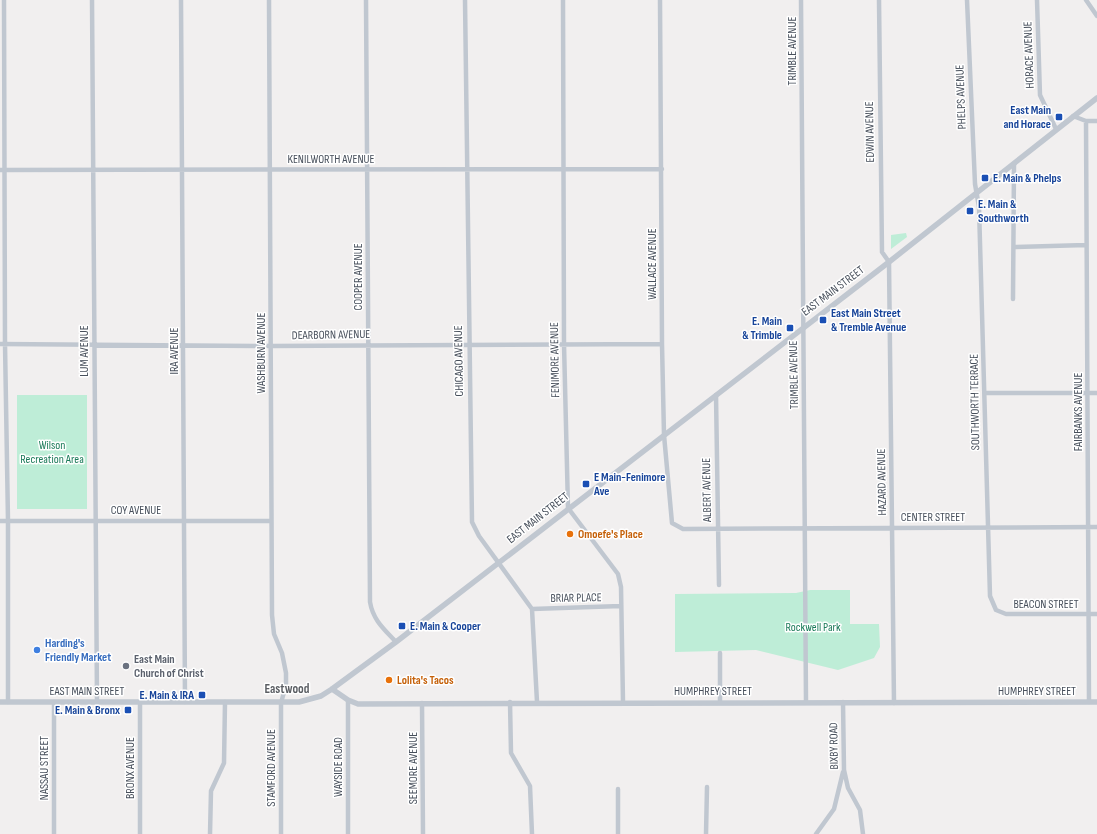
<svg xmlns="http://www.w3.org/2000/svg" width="1097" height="834" font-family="'Sofia Sans Condensed',sans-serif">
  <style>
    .green { fill: #beedd7 }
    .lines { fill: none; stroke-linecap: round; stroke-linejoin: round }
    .minor { stroke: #c0c7d0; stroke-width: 4.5 }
    .tertiary { stroke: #c0c7d0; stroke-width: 5.5 }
    .transit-dot { fill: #1a4fb4; stroke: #fff; stroke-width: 1.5 }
    .food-dot { fill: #e8710a; stroke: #fff; stroke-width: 1.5 }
    .shop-dot { fill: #3f7fe0; stroke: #fff; stroke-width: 1.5 }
    .worship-dot { fill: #6b7280; stroke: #fff; stroke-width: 1.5 }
    .labels { text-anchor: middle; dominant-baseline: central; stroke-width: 3; stroke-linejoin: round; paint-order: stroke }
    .street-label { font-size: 12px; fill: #474f5b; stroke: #fff }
    .transit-label { font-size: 12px; font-weight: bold; fill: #164399; stroke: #fff; text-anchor: start }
    .park-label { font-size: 12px; fill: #1a7a58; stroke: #fff }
    .food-label { font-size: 12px; font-weight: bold; fill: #c56008; stroke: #fff; text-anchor: start }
    .shop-label { font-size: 12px; font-weight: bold; fill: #366cbe; stroke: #fff; text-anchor: start }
    .worship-label { font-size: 12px; font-weight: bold; fill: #5b616d; stroke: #fff; text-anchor: start }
    .neighbourhood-label { font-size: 13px; font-weight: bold; fill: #5b5e63; stroke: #fff }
  </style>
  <rect width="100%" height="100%" fill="#f1efef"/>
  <path class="green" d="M906,233L907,237L891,249V235Z
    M17,395H87V509H17Z
    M810,590H850V624H879L880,647L874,658L838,670L756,650L675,652V594L796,593Z"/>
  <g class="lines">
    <path class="minor" d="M4,0L5,344L8,521V702
      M92,0L97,702
      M181,0L185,702
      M269,0L272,615L274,634L282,653L286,673V685L281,703V834
      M366,0L370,602C373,620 384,629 396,642
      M465,0L472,522L479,536L532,609L537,702
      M563,0L564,344L568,508L618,574L621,587L623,702
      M660,0L662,344L664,435L672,523L683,529L1097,527
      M801,0L806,702
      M879,0L882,252L889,262L894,703
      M967,0L975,184L979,207L990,596L996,610L1006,614H1097
      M1037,0L1040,95L1056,129
      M1086,0L1097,16
      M1073,116L1086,121H1097
      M1086,121L1089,702
      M0,170L662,169
      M1014,247L1086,245
      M1013,299L1014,164
      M0,344L271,346L662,344
      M985,393H1097
      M716,395L719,585
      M0,521H271
      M532,609L621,606
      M510,702L511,753L530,786L532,834
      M720,702V653
      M843,702L844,770L848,788L860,810L863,834
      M422,703L423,834
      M618,789V834
      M54,834V702
      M140,834V702
      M210,834L211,791L224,763L225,702
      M348,834V700
      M706,834L707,787
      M816,834L834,809L843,772"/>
    <path class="tertiary" d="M332,689L348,700L358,704L1097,702
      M0,702H299L321,696L332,689L396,642L889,262L1097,98"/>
  </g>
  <g class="transit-dot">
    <rect x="1055" y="113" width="8" height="8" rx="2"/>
    <rect x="981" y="174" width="8" height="8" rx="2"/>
    <rect x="966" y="207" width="8" height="8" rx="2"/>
    <rect x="819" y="316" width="8" height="8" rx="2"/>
    <rect x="786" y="324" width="8" height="8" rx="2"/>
    <rect x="582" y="480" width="8" height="8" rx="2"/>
    <rect x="398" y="622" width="8" height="8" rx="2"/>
    <rect x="198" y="691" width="8" height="8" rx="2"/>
    <rect x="124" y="706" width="8" height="8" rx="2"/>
  </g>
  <g class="food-dot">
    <circle cx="570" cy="534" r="4"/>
    <circle cx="389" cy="680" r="4"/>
  </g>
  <circle class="shop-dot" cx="37" cy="650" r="4"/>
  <circle class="worship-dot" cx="126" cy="666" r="4"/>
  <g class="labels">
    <g class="street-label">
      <text transform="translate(792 51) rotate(-90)">TRIMBLE AVENUE</text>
      <text transform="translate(1029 55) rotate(-92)">HORACE AVENUE</text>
      <text transform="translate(961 97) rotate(-92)">PHELPS AVENUE</text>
      <text transform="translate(870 132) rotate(-91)">EDWIN AVENUE</text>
      <text x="331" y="159">KENILWORTH AVENUE</text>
      <text transform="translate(652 264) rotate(-90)">WALLACE AVENUE</text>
      <text transform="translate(358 277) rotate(-90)">COOPER AVENUE</text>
      <text transform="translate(833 291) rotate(-37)">EAST MAIN STREET</text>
      <text transform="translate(331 335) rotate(-1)">DEARBORN AVENUE</text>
      <text transform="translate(84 351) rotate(-90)">LUM AVENUE</text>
      <text transform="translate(174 351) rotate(-90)">IRA AVENUE</text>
      <text transform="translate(261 353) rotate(-90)">WASHBURN AVENUE</text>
      <text transform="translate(555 360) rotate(-91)">FENIMORE AVENUE</text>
      <text transform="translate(459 361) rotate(-91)">CHICAGO AVENUE</text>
      <text transform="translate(794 375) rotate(-91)">TRIMBLE AVENUE</text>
      <text transform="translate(975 402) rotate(-91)">SOUTHWORTH TERRACE</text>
      <text transform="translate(1078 412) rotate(-90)">FAIRBANKS AVENUE</text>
      <text transform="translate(882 482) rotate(-91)">HAZARD AVENUE</text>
      <text transform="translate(707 490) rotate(-91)">ALBERT AVENUE</text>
      <text x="136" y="510">COY AVENUE</text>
      <text x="933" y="517">CENTER STREET</text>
      <text transform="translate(538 518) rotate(-38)">EAST MAIN STREET</text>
      <text transform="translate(576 598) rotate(-1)">BRIAR PLACE</text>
      <text x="1046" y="604">BEACON STREET</text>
      <text x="87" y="691">EAST MAIN STREET</text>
      <text x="713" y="691">HUMPHREY STREET</text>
      <text x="1037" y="691">HUMPHREY STREET</text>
      <text transform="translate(834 746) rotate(-91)">BIXBY ROAD</text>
      <text transform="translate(338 767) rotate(-90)">WAYSIDE ROAD</text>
      <text transform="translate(44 768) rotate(-90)">NASSAU STREET</text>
      <text transform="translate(130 768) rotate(-90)">BRONX AVENUE</text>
      <text transform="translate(271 768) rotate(-90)">STAMFORD AVENUE</text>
      <text transform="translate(413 768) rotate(-90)">SEEMORE AVENUE</text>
    </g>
    <g class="transit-label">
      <text x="1051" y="110" text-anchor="end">East Main<tspan x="1051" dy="14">and Horace</tspan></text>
      <text x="993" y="178">E. Main &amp; Phelps</text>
      <text x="978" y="204">E. Main &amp;<tspan x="978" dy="14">Southworth</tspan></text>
      <text x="831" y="313">East Main Street<tspan x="831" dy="14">&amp; Tremble Avenue</tspan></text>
      <text x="782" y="321" text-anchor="end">E. Main<tspan x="782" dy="14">&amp; Trimble</tspan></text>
      <text x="594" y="477">E Main-Fenimore<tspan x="594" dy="14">Ave</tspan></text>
      <text x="410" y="626">E. Main &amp; Cooper</text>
      <text x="194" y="695" text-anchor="end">E. Main &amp; IRA</text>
      <text x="120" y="710" text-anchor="end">E. Main &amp; Bronx</text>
    </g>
    <g class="park-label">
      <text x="52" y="445">Wilson<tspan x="52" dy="14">Recreation Area</tspan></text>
      <text x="813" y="627">Rockwell Park</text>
    </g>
    <g class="food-label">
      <text x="578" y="534">Omoefe's Place</text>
      <text x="397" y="680">Lolita's Tacos</text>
    </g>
    <g class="shop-label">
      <text x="45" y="643">Harding's<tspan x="45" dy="14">Friendly Market</tspan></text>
    </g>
    <g class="worship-label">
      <text x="134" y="659">East Main<tspan x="134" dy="14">Church of Christ</tspan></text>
    </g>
    <g class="neighbourhood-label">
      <text x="287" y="689">Eastwood</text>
    </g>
  </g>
</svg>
